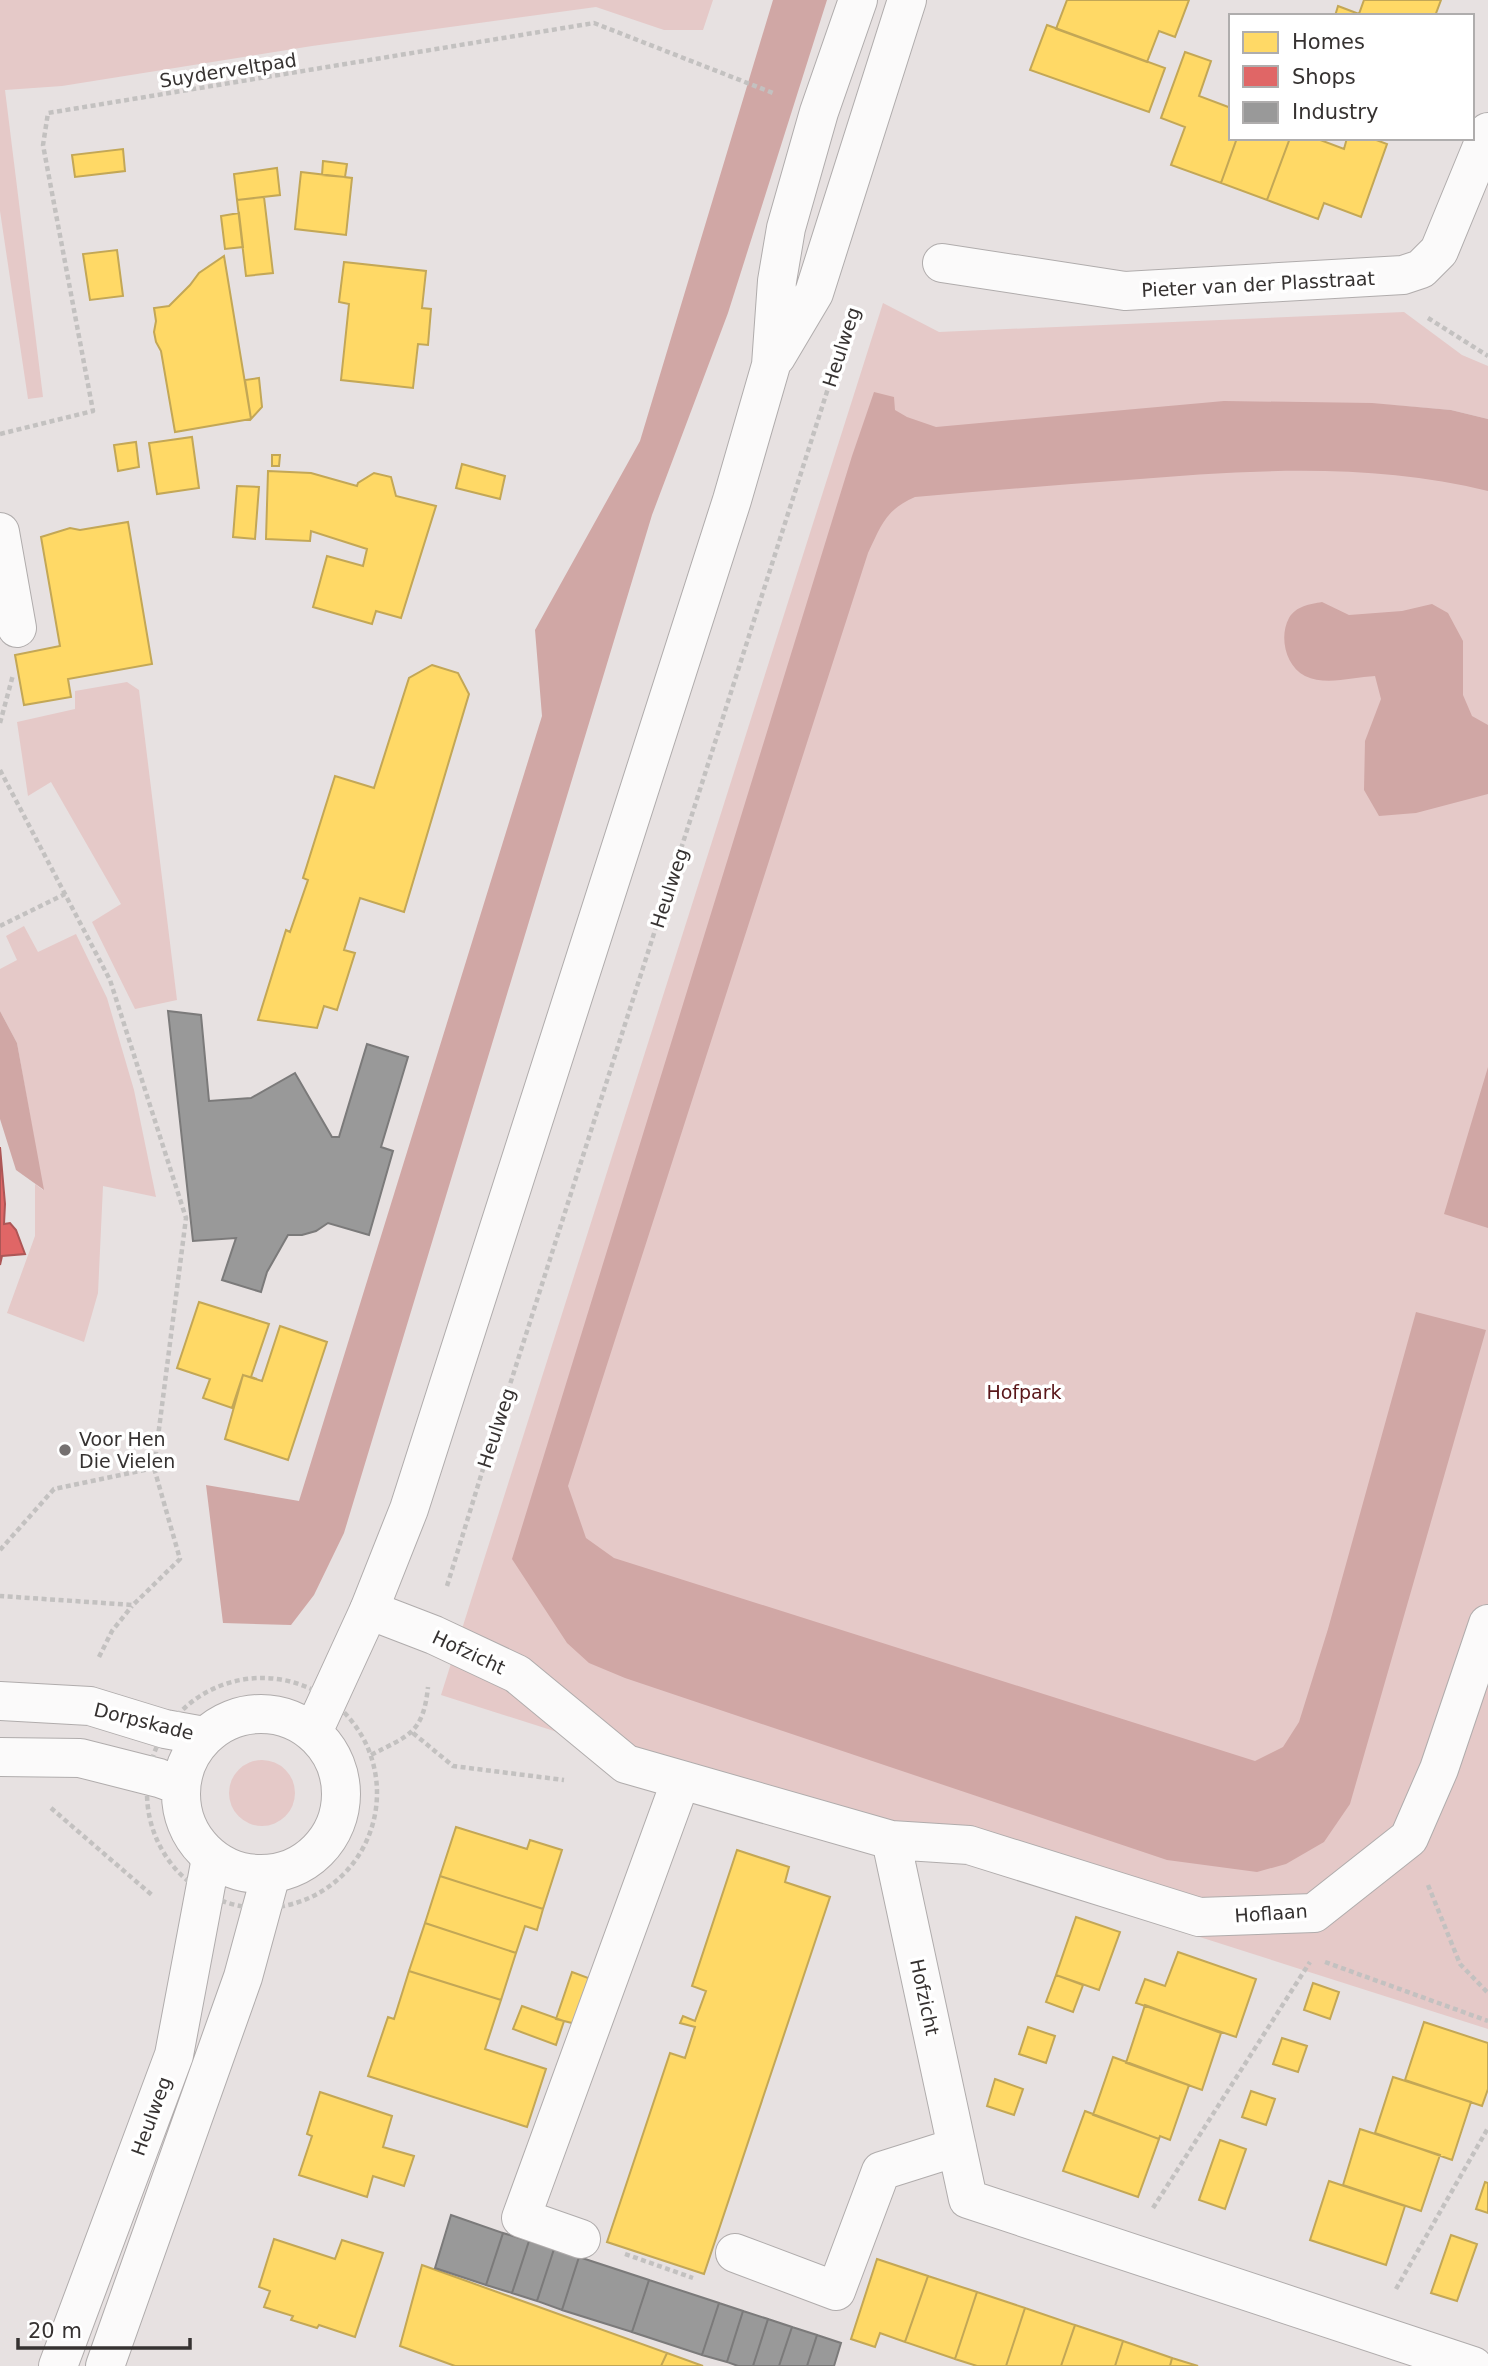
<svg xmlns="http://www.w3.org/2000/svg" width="1488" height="2366" font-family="'DejaVu Sans',sans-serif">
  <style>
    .green { fill: #e5c9c8 }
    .water { fill: #d0a7a5 }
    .homes { fill: #ffd966; stroke: #c3a756; stroke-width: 2 }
    .shops { fill: #e06666; stroke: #ad5656; stroke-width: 2 }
    .industry { fill: #999; stroke: #7b7a7a; stroke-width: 2 }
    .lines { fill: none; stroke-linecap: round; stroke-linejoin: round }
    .minor-casing { stroke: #b0acac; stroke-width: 40 }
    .major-casing { stroke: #b0acac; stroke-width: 40 }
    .path { stroke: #c3c1c0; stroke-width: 4.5; stroke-dasharray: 5 3.5; stroke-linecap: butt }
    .minor { stroke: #fbfafa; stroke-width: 38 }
    .major { stroke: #fbfafa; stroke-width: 38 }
    .poi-dot { fill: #746f6f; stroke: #fff; stroke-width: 2.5 }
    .labels { text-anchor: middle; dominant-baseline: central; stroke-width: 7; stroke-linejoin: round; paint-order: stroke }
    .street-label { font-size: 19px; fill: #363231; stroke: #fff }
    .park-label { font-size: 19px; fill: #591619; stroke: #fff }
    .poi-label { font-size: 19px; fill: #363231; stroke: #fff; text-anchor: start }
  </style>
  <rect width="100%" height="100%" fill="#e7e1e1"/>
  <path class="green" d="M0,0H713L703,30H664L596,7L312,46L62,86L5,90L43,397L28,399L0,211Z
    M883,303L939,332L1404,312L1462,355L1488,366V419L1451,410L1390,405L1488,434V2029L441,1695Z
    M127,682L139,690L177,1000L135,1009L92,922L121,904L51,782L28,796L17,722L75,709V691Z
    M24,926L38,952L76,934L107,998L134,1090L156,1197L103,1186L98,1293L84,1342L7,1313L35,1236V1184L43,1190L17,1043L0,1011V969L17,960L6,936Z
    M229 1793a33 33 0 1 1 66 0a33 33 0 1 1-66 0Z"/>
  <path class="water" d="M773,0H827L728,313L652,515L344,1533L314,1595L291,1625L223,1623L206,1485L299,1501L542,716L535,630L640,441Z
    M874,392L894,397L895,410L907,417L936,427L1224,401L1372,403L1451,410L1488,419V491C1371,462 1247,470 1127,480C1056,485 985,491 915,497C885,510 881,526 868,553L568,1486L586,1538L614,1558L1255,1761L1283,1747L1299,1722L1328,1629L1416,1312L1486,1330L1350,1804L1324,1842L1286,1864L1257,1872L1167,1860L625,1678L589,1663L567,1643L512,1559L852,456Z
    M1322,602L1349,615L1402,611L1432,604L1448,613L1463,641V695L1472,716L1488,725V794L1416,813L1379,816L1364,790L1365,741L1381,699L1375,676C1353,677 1326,686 1305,676C1285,666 1279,636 1289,618C1296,606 1310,604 1322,602Z
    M0,1011L17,1043L44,1190L16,1170L0,1119Z
    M1488,1067V1228L1444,1214Z"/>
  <path class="homes" d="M1067,0H1189L1175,37L1159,31L1147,62L1056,29Z
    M1364,0H1441L1435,16H1364L1359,14Z
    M1338,6L1359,14L1364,16H1335Z
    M1047,25L1165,68L1149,112L1030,70Z
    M1185,52L1211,61L1199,96L1231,108V138H1237L1221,183L1171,165L1185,127L1161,118Z
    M1237,138H1290L1267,200L1221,183Z
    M1290,138H1315L1344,149L1347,138H1371L1387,144L1361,217L1324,203L1318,219L1267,200Z
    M123,149L125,171L75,177L72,155Z
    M323,161L347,164L345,177L322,175Z
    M277,168L280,195L237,200L234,174Z
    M301,172L352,178L346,235L295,229Z
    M264,197L273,273L246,276L237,200Z
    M239,213L243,247L225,249L221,216Z
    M117,250L123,296L90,300L83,254Z
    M224,256L251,419L175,432L161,351L156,342L154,332L156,321L154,308L169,306L190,285L199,273Z
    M344,262L426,271L422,308L431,309L428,345L418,344L413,388L341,380L349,304L339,302Z
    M259,378L262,407L251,419L245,380Z
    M192,437L199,488L157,494L149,443Z
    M136,442L139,467L118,471L114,445Z
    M272,455H280L279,466H272Z
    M462,464L505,476L500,499L456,488Z
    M268,471L311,473L357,486L358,483L374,473L391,477L396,496L436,506L401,618L376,611L372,624L313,607L327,556L363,566L367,549L311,531L310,541L266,539Z
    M237,486L259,487L255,539L233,537Z
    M128,522L152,664L68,679L71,697L24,705L15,655L60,646L41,537L70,528L80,530Z
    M432,665L458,673L469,694L404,912L360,898L344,950L355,953L337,1010L324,1006L317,1028L258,1020L286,930L290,932L308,880L303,878L335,776L374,788L409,678Z
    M199,1302L269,1324L251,1377L257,1379L243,1375L232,1408L203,1398L210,1379L177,1368Z
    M280,1326L327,1342L288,1460L225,1439L243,1375L262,1381Z
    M456,1827L527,1849L530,1840L562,1850L543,1909L440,1876Z
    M737,1850L789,1867L785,1882L830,1897L704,2274L607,2242L670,2053L685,2058L695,2027L680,2023L683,2016L695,2021L706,1991L692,1986Z
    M440,1876L543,1909L537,1930L525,1926L516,1953L425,1923Z
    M1076,1917L1120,1932L1099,1990L1056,1975Z
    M425,1923L516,1953L501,2000L409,1971Z
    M1178,1952L1256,1979L1236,2037L1136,2003L1145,1979L1165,1986Z
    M409,1971L501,2000L485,2049L546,2069L527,2127L368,2076L388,2017L394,2019Z
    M572,1972L591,1979L576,2024L556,2019Z
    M1056,1975L1083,1985L1073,2012L1046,2002Z
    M1313,1983L1339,1992L1330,2019L1304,2010Z
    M1145,2005L1221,2033L1202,2090L1126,2063Z
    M522,2006L564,2021L556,2045L513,2029Z
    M1424,2022L1488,2043V2089L1482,2106L1405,2080Z
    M1028,2027L1055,2036L1046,2063L1019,2054Z
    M1282,2038L1307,2046L1298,2072L1273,2064Z
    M1113,2057L1189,2085L1170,2140L1160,2136L1159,2139L1093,2115Z
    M1393,2077L1471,2102L1452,2160L1375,2133Z
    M995,2079L1023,2089L1014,2115L987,2106Z
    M1251,2091L1275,2099L1266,2125L1242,2117Z
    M320,2092L392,2116L383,2147L414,2156L404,2186L373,2176L367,2197L299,2175L312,2136L307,2134Z
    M1085,2111L1159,2139L1138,2197L1063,2171Z
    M1360,2129L1440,2155L1421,2211L1343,2185Z
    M1220,2140L1246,2149L1225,2209L1199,2200Z
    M1329,2181L1405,2206L1386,2265L1310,2240Z
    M1485,2182L1488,2183V2213L1476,2209Z
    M1451,2235L1477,2244L1457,2301L1431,2293Z
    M274,2239L335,2259L342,2240L383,2253L355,2337L319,2325L317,2328L291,2320L293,2316L264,2307L270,2291L259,2287Z
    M877,2259L928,2276L905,2342L880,2333L875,2347L851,2339Z
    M422,2265L667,2353L661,2366H455L400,2346Z
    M928,2276L977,2292L955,2359L905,2342Z
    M977,2292L1025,2308L1006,2366H977L955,2359Z
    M1025,2308L1075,2325L1061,2366H1006Z
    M1075,2325L1123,2341L1115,2366H1061Z
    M1123,2341L1172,2358L1170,2366H1115Z
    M667,2353L703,2366H661Z
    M1172,2358L1198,2366H1170Z"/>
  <path class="shops" d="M0,1147L5,1204L4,1224L10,1223L16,1230L25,1254L2,1256L0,1265Z"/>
  <path class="industry" d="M168,1011L201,1015L209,1101L251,1098L295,1073L332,1137H339L367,1044L408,1057L381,1147L393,1151L369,1235L328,1223L316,1231L302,1235H288L267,1272L261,1292L222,1280L236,1238L193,1241Z
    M451,2215L503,2233L486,2285L435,2268Z
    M503,2233L529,2241L512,2293L486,2285Z
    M529,2241L554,2249L537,2301L512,2293Z
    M554,2249L579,2257L562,2310L537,2301Z
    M579,2257L649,2280L632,2332L562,2310Z
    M649,2280L719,2303L702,2355L632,2332Z
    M719,2303L743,2311L727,2362L702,2355Z
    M743,2311L768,2319L753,2366H738L727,2362Z
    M768,2319L792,2327L779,2366H753Z
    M792,2327L817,2335L807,2366H779Z
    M817,2335L841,2343L834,2366H807Z"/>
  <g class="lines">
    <defs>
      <path id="minor" d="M942,263L1125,291L1403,275L1421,269L1439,251L1488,132
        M0,532L17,628
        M369,1610L434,1635L517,1674L626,1764L891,1840L969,1845L1199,1917L1314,1913L1409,1838L1439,1769L1488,1624
        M891,1840L968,2199L1473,2366
        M581,2239L521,2218L681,1780
        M735,2253L836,2291L881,2171L957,2147
        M58,2366L174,2055L211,1858
        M105,2366L243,1977L271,1874"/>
      <path id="major" d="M776,357L814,293L907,0
        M0,1701L90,1706L165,1729L204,1736
        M181 1794a80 80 0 1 1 160 0a80 80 0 1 1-160 0Z
        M313,1732L369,1610L409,1509L732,500L771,365L777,281L786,228L819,112L858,0
        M0,1757L80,1758L159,1778L181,1786"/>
    </defs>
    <use href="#minor" class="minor-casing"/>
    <use href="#major" class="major-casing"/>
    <path class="path" d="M1428,318L1488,356
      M0,434L93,411L43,145L48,113L594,23L773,93
      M0,723L13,675
      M0,770L110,980L186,1218L154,1468L180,1559L133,1605L0,1596
      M0,926L65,894
      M0,1550L54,1489L154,1468
      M447,1586L483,1469L839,354
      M99,1657L112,1631L132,1606
      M147 1793a115 115 0 1 1 230 0a115 115 0 1 1-230 0Z
      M413,1733L453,1766L564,1780
      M371,1755C409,1735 423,1734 428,1687
      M51,1808L153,1896
      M1428,1885L1460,1964L1488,1993
      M1325,1962L1488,2021
      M1153,2208L1310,1962
      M625,2254L693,2278
      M1396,2289L1488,2128"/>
    <use href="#minor" class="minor"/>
    <use href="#major" class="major"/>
  </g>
  <circle class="poi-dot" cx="65" cy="1450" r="7"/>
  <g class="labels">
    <g class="street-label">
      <text transform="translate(228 70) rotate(-9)">Suyderveltpad</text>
      <text transform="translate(1258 284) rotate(-3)">Pieter van der Plasstraat</text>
      <text transform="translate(841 347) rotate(-72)">Heulweg</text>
      <text transform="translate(669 888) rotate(-72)">Heulweg</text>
      <text transform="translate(496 1428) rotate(-72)">Heulweg</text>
      <text transform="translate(469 1652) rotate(25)">Hofzicht</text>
      <text transform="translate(144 1721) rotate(14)">Dorpskade</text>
      <text transform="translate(1271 1913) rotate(-4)">Hoflaan</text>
      <text transform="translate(925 1997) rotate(78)">Hofzicht</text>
      <text transform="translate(151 2116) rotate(-70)">Heulweg</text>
    </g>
    <g class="park-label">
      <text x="1024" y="1392">Hofpark</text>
    </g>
    <g class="poi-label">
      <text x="79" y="1439">Voor Hen<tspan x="79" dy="22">Die Vielen</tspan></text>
    </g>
  </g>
  <rect x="1229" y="14" width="245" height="126" fill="#ffffff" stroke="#afadad" stroke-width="2"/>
  <rect x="1243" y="32" width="35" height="21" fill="#ffd966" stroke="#afadad" stroke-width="2"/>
  <text x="1292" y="49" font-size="21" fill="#363231">Homes</text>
  <rect x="1243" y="66" width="35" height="21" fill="#e06666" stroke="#afadad" stroke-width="2"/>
  <text x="1292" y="84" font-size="21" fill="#363231">Shops</text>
  <rect x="1243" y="102" width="35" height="21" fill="#999999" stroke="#afadad" stroke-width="2"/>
  <text x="1292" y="119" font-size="21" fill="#363231">Industry</text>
  <path d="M18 2338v10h172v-10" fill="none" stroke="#363231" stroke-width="3.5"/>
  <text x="28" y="2338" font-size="21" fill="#363231" stroke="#ffffff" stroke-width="5" paint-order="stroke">20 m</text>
</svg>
